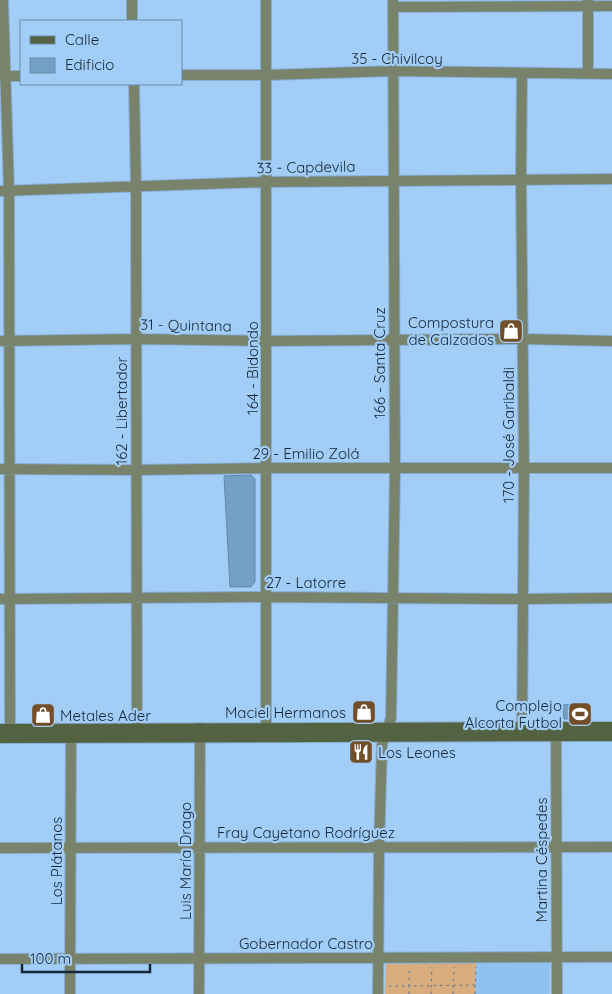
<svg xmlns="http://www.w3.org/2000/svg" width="612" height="994" font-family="Quicksand,sans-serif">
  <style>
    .built { fill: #90c2f0 }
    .green { fill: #d9ac7e }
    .building { fill: #749fc6; stroke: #6089af }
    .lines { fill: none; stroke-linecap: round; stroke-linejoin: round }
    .minor-casing { stroke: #86acd0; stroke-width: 12 }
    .secondary-casing { stroke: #86acd0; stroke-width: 12 }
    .path { stroke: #5a7793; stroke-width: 1; stroke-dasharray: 2.5 4; stroke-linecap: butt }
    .minor { stroke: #79836c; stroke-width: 10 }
    .secondary { stroke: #536240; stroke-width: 10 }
    .labels { text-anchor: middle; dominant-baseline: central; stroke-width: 4.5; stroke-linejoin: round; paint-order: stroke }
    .street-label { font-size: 15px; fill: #162736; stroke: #a2cdf6 }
    .poi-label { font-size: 15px; fill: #162736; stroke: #a2cdf6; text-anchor: end }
  </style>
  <rect width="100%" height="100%" fill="#a2cdf6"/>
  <path class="built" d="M476,963H550L549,994H475Z"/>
  <path class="green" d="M476,963L475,994H385L386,964Z"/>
  <path class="building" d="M251,475L255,479V582L251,587H230L224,476Z
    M575,704V710H586V718L564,719L563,705Z
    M36,709H50V720H36Z"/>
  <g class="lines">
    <defs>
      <path id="minor" d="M3,0L9,191L10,736
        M132,0V21
        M588,1V73
        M393,7L612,6
        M181,75H267L393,71L612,74
        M0,76H21
        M134,84L136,187L137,735
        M0,191L266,182L612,179
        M0,341L136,339L266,341L523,339L612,341
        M0,469L136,470L267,468H612
        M0,599L265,597L523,599L612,598
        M556,728L557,994
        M522,735L524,468L521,179L522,74
        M266,736V0
        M0,848L612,847
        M0,959L612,957
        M70,994L71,730
        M199,994L200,728
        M378,994L379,848L382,745L391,718L393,597L395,468L393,0"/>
      <path id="secondary" d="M0,729L612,727
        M0,738L612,736"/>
    </defs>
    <use href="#minor" class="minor-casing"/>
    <use href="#secondary" class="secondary-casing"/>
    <path class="path" d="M389,986H409V968
      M409,994V986L475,985
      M431,994L432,967
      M453,994L454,967
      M475,994L476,967"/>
    <use href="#minor" class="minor"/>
    <use href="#secondary" class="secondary"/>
  </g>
  <defs>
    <symbol id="shop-square" viewBox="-11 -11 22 22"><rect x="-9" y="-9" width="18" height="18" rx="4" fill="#724f28" stroke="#a2cdf6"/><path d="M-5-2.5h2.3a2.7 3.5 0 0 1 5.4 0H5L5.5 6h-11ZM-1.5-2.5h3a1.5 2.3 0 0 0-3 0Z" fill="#fff"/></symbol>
    <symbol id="stadium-square" viewBox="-11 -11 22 22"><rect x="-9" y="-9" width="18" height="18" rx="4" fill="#724f28" stroke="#a2cdf6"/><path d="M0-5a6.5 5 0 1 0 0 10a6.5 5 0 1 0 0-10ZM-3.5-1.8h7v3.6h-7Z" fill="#fff"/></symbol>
    <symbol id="restaurant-square" viewBox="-11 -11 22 22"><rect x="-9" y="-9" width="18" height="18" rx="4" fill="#724f28" stroke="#a2cdf6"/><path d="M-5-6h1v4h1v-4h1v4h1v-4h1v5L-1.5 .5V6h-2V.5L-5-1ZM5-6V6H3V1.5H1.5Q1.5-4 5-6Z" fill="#fff"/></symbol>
  </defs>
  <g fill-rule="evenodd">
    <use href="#shop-square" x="497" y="317" width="28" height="28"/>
    <use href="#shop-square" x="350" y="698" width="28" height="28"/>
    <use href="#stadium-square" x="566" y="700" width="28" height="28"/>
    <use href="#shop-square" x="29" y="701" width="28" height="28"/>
    <use href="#restaurant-square" x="347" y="738" width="28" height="28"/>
  </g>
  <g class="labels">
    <g class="street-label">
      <text x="397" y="58">35 - Chivilcoy</text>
      <text transform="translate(306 167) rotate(-1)">33 - Capdevila</text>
      <text transform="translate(186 325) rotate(1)">31 - Quintana</text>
      <text transform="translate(379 363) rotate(-90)">166 - Santa Cruz</text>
      <text transform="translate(252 368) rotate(-90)">164 - Bidondo</text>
      <text transform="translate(121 411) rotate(-90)">162 - Libertador</text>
      <text transform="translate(508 435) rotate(-90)">170 - José Garibaldi</text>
      <text x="306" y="453">29 - Emilio Zolá</text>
      <text x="306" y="582">27 - Latorre</text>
      <text x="306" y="832">Fray Cayetano Rodríguez</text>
      <text transform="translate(541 860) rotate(-90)">Martina Céspedes</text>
      <text transform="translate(56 861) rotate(-90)">Los Plátanos</text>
      <text transform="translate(185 861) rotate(-90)">Luis María Drago</text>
      <text x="306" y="943">Gobernador Castro</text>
    </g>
    <g class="poi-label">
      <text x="494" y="322">Compostura<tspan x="494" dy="17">de Calzados</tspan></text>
      <text x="562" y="705">Complejo<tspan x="562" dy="17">Alcorta Futbol</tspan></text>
      <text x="346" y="712">Maciel Hermanos</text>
      <text x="60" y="715" text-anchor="start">Metales Ader</text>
      <text x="378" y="752" text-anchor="start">Los Leones</text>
    </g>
  </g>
  <rect x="20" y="20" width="162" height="65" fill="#a2cdf6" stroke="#6a8ba9"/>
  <rect x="30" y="36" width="25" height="8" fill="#536240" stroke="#6a8ba9"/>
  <text x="65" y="45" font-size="15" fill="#162736">Calle</text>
  <rect x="30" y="58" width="25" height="15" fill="#749fc6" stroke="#6a8ba9"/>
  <text x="65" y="70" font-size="15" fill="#162736">Edificio</text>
  <path d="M22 964v8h128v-8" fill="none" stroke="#162736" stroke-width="2.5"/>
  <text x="30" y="964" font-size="15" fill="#162736" stroke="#a2cdf6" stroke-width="4" paint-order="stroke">100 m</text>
</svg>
